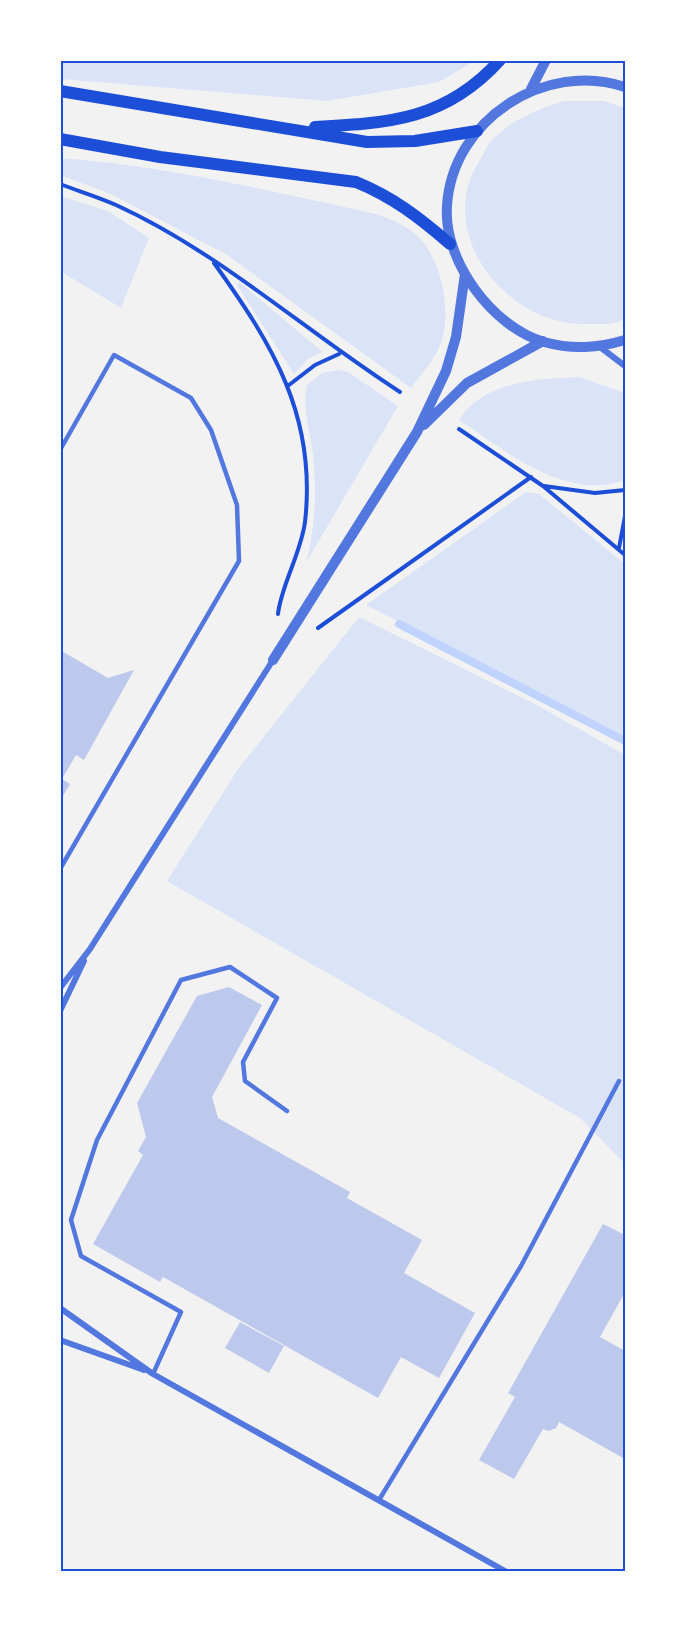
<svg xmlns="http://www.w3.org/2000/svg" width="685" height="1631" font-family="'Fira Sans Condensed',sans-serif">
  <style>
    .green { fill: #dbe4f7 }
    .lines { fill: none; stroke-linecap: round; stroke-linejoin: round }
    .stream { stroke: #bfd3fe; stroke-width: 8 }
    .building { fill: #bdc9ec }
    .path { stroke: #1d4ed8; stroke-width: 4 }
    .service { stroke: #5277de; stroke-width: 4.5 }
    .minor { stroke: #5277de; stroke-width: 6 }
    .tertiary { stroke: #5277de; stroke-width: 10 }
    .secondary { stroke: #1d4ed8; stroke-width: 12 }
    .neatline { fill: none; stroke: #1d4ed8; stroke-width: 2 }
  </style>
  <rect width="100%" height="100%" fill="#f2f2f2"/>
  <path class="green" d="M60,60H476L439,82L327,101L60,79Z
    M564,101H604L625,108V319C614,325 602,324 589,324C510,328 434,237 478,163C483,155 487,145 493,139C515,118 536,110 564,101Z
    M60,158C167,166 271,191 376,214C394,220 415,229 426,246C443,271 452,316 440,345C434,361 421,374 411,388L227,255L113,195L60,175Z
    M60,196L108,211L149,238L121,308L60,271Z
    M239,282L323,352L308,359L294,374L237,285Z
    M338,370L348,372L398,406L307,561C315,525 317,491 313,454C310,430 302,408 307,385L322,373Z
    M579,377L625,393V480C566,502 505,450 459,420C483,381 537,379 579,377Z
    M526,492L539,494L625,564V737L366,605Z
    M359,617L537,705L625,755V1164L580,1118L167,881L238,769Z"/>
  <g class="lines">
    <path class="stream" d="M399,624L625,741"/>
  </g>
  <path class="building" d="M60,650L108,678L134,670L84,760L76,755L62,779L70,784L60,801Z
    M229,987L262,1005L212,1097L218,1118L350,1192L347,1198L422,1240L404,1273L475,1313L439,1378L401,1357L378,1398L163,1277L160,1282L93,1244L143,1155L138,1151L146,1137L137,1103L197,996Z
    M603,1224L625,1235V1292L600,1337L625,1351V1459L559,1422L556,1428L549,1431L543,1429L514,1479L479,1460L515,1397L508,1393Z
    M240,1322L284,1346L269,1373L225,1348Z"/>
  <g class="lines">
    <path class="path" d="M60,184C78,191 98,197 116,205C219,252 305,331 400,392
      M214,263C273,345 317,417 305,522C301,553 281,586 278,614
      M289,385L315,365L339,354
      M459,429L543,486L625,555
      M544,486L595,493L625,490
      M619,548L625,516
      M318,628L531,477"/>
    <path class="service" d="M60,450L114,355L191,398L211,430L237,505L239,561L60,869
      M153,1374L181,1312L81,1256L71,1220L97,1140L181,980L230,967L277,998L243,1062L245,1081L287,1111
      M379,1500L521,1266L619,1081"/>
    <path class="minor" d="M600,347L625,366
      M60,988L90,949L273,660
      M60,1011L84,961
      M60,1308L153,1374L505,1571
      M60,1340L144,1370"/>
    <path class="tertiary" d="M625,87C545,60 452,120 447,206C443,260 492,327 544,342C573,350 598,348 625,340
      M531,89L546,60
      M424,425L467,383L543,341
      M273,660L417,432L446,371L456,337L465,274"/>
    <path class="secondary" d="M60,91L367,142L415,141L477,131
      M315,127C390,123 446,120 500,60
      M60,139L160,157L356,182C393,197 420,218 450,244"/>
  </g>
  <rect width="685" height="1631" fill="none" stroke="#ffffff" stroke-width="123"/>
  <rect x="62" y="62" width="562" height="1508" class="neatline"/>
</svg>
